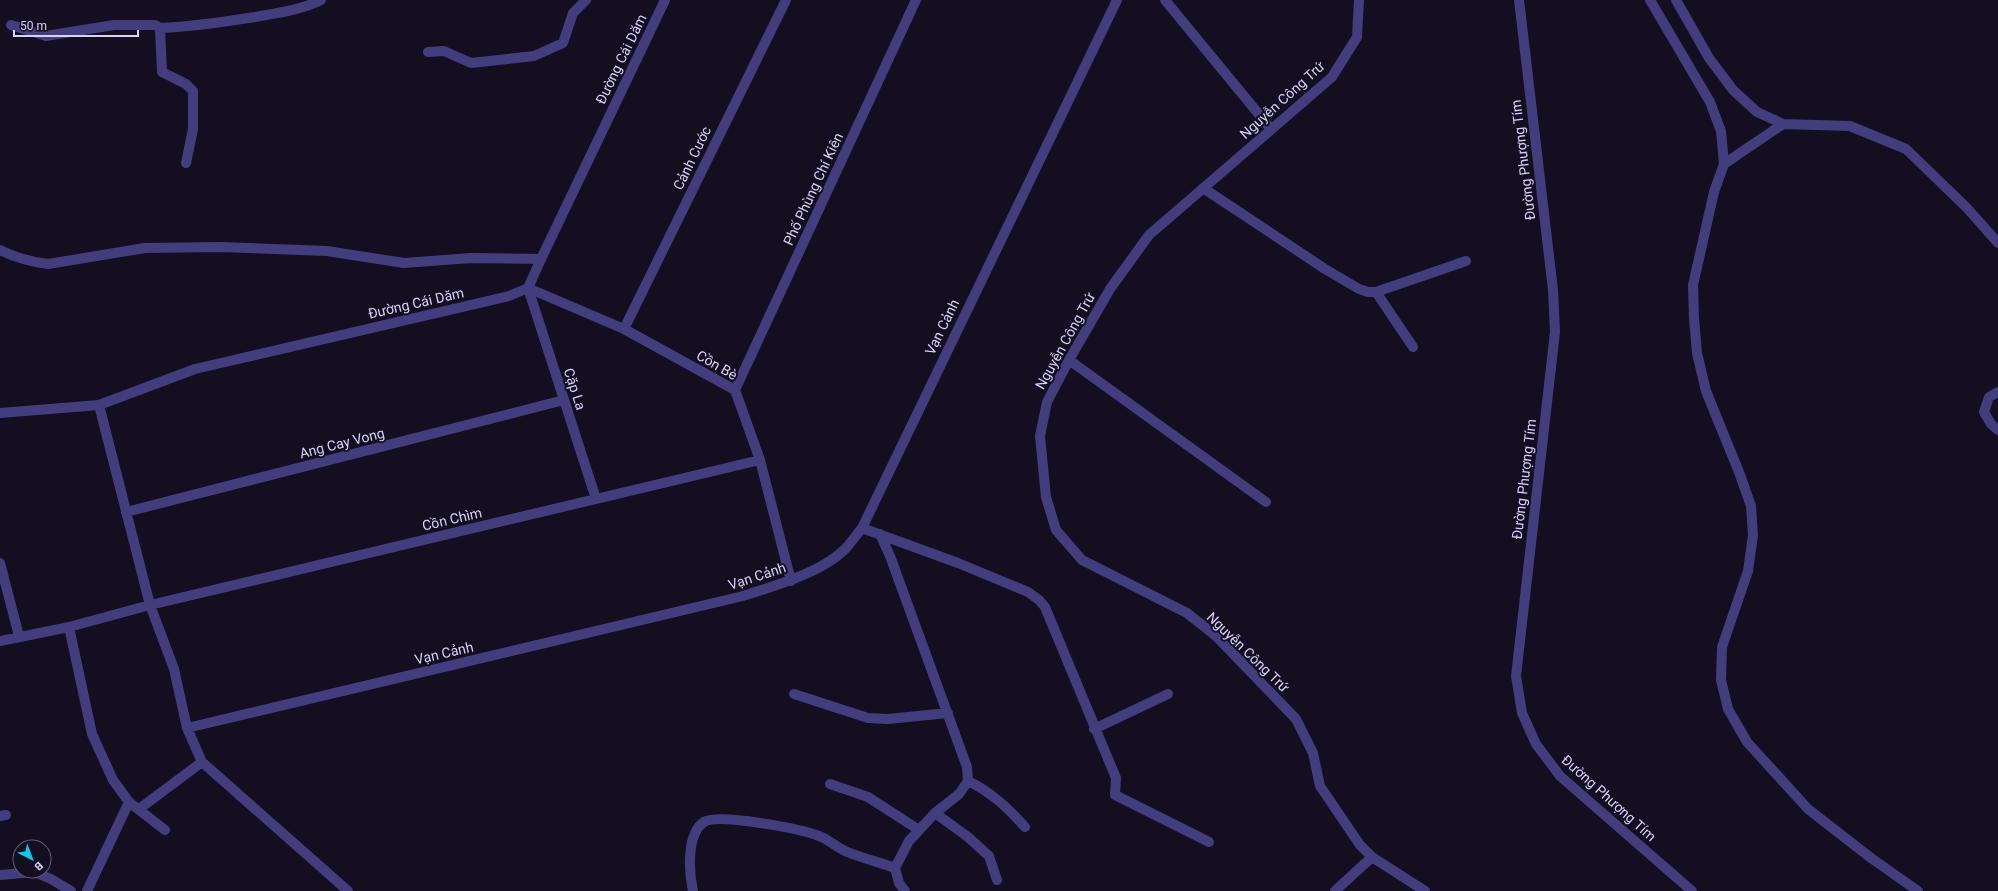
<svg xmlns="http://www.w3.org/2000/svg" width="1998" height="891" font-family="Roboto,sans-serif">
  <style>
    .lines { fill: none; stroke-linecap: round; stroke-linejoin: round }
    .minor { stroke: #433d7d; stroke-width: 10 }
    .tertiary { stroke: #433d7d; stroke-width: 10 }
    .labels { text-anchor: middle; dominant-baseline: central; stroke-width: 4; stroke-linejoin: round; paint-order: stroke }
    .street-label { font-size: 14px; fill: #d9d2fc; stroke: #130f21 }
  </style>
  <rect width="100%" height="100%" fill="#130f21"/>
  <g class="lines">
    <path class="minor" d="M1165,0L1271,129
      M1359,0L1357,37L1332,77L1149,235L1110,289L1069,360L1047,402L1040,436L1046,497L1056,530L1082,560L1187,613L1216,636L1296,719L1313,753L1320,786L1360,845L1372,857L1425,891
      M1519,0L1553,290L1555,332L1516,676L1522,713L1536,744L1560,776L1692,891
      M1650,0L1710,102L1721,131L1724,164L1714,192L1693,285L1694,319L1697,353L1706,391L1739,472L1751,506L1753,535L1748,571L1722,647L1721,680L1728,709L1747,742L1808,809L1871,858L1918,891
      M1676,0L1709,58L1733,90L1757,112L1783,124L1850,126L1906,149L1967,208L1998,243
      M11,25L46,36L114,25H155L160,28C192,27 223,22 255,17C277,13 301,10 321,0
      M160,28L162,72L186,84L193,91V129L186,163
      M428,52L444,51L471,63L534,56L563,43L573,13L586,0
      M1724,164L1783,124
      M1203,188L1325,269L1359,289L1368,292H1376L1466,261
      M0,250C16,258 31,262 48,264L145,248L220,247L327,251L404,263L471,258L541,259
      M528,288L624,329L735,390L760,460L791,581
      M528,288L596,499
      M1376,292L1413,347
      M624,329L786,0
      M1069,360L1266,502
      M735,390L916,0
      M1998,392L1989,397L1984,412L1991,424L1998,430
      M99,405L150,605L174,669L187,728
      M126,512L564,400
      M862,528L958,563L1028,592L1039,600L1045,607L1116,778L1115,795L1209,842
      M880,534L890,556L967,767L968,781L959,794L935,813L909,841L895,868L899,883L905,891
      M0,563L19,636
      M69,627L92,734L113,780L129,802L165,830
      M0,641L69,627L150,605L760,460
      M794,694L868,718L888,719L948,713
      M1094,729L1168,694
      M202,762L348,891
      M968,781C991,792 1008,808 1025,827
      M830,784L868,797L919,830
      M139,809L202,762L187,728L743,596C774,586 824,572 847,547C852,541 857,534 862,528L1117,0
      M935,813L968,837L989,856L997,880
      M0,816L6,815
      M0,875L34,872L51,879L71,891
      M87,891L129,802
      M693,891C689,873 686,834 704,822C718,813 801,829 819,836C828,839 836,847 845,851C861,858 879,862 895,868
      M1335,891L1372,857"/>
    <path class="tertiary" d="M0,413L99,405L195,369L509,296L528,288L541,259L665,0"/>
  </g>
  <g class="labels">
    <g class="street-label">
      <text transform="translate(621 59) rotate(-64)">Đường Cái Dăm</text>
      <text transform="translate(1282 100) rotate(-42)">Nguyễn Công Trứ</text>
      <text transform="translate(692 158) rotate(-64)">Cảnh Cước</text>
      <text transform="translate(1523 160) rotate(-97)">Đường Phượng Tím</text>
      <text transform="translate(813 189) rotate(-65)">Phố Phùng Chí Kiên</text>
      <text transform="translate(416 303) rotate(-13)">Đường Cái Dăm</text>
      <text transform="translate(942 327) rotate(-64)">Vạn Cảnh</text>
      <text transform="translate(1065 341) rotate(-61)">Nguyễn Công Trứ</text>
      <text transform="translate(717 365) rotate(30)">Cồn Bè</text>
      <text transform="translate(575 389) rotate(72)">Cặp La</text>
      <text transform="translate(342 443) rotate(-14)">Ang Cay Vong</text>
      <text transform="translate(1524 479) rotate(-83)">Đường Phượng Tím</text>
      <text transform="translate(452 519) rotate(-13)">Cồn Chìm</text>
      <text transform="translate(757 576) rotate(-18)">Vạn Cảnh</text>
      <text transform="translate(1248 652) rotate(44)">Nguyễn Công Trứ</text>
      <text transform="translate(444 653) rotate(-13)">Vạn Cảnh</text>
      <text transform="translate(1609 798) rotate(42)">Đường Phượng Tím</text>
    </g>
  </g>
  <g transform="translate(32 859) rotate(138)"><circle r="19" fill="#130f21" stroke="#625d79"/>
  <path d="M0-3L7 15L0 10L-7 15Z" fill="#0ec7ec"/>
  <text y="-6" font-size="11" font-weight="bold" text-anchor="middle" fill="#d9d2fc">B</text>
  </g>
  <path d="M14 30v6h124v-6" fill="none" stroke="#d9d2fc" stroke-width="2"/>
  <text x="20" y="30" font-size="12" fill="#d9d2fc" stroke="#130f21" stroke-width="3" paint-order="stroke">50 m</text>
</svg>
